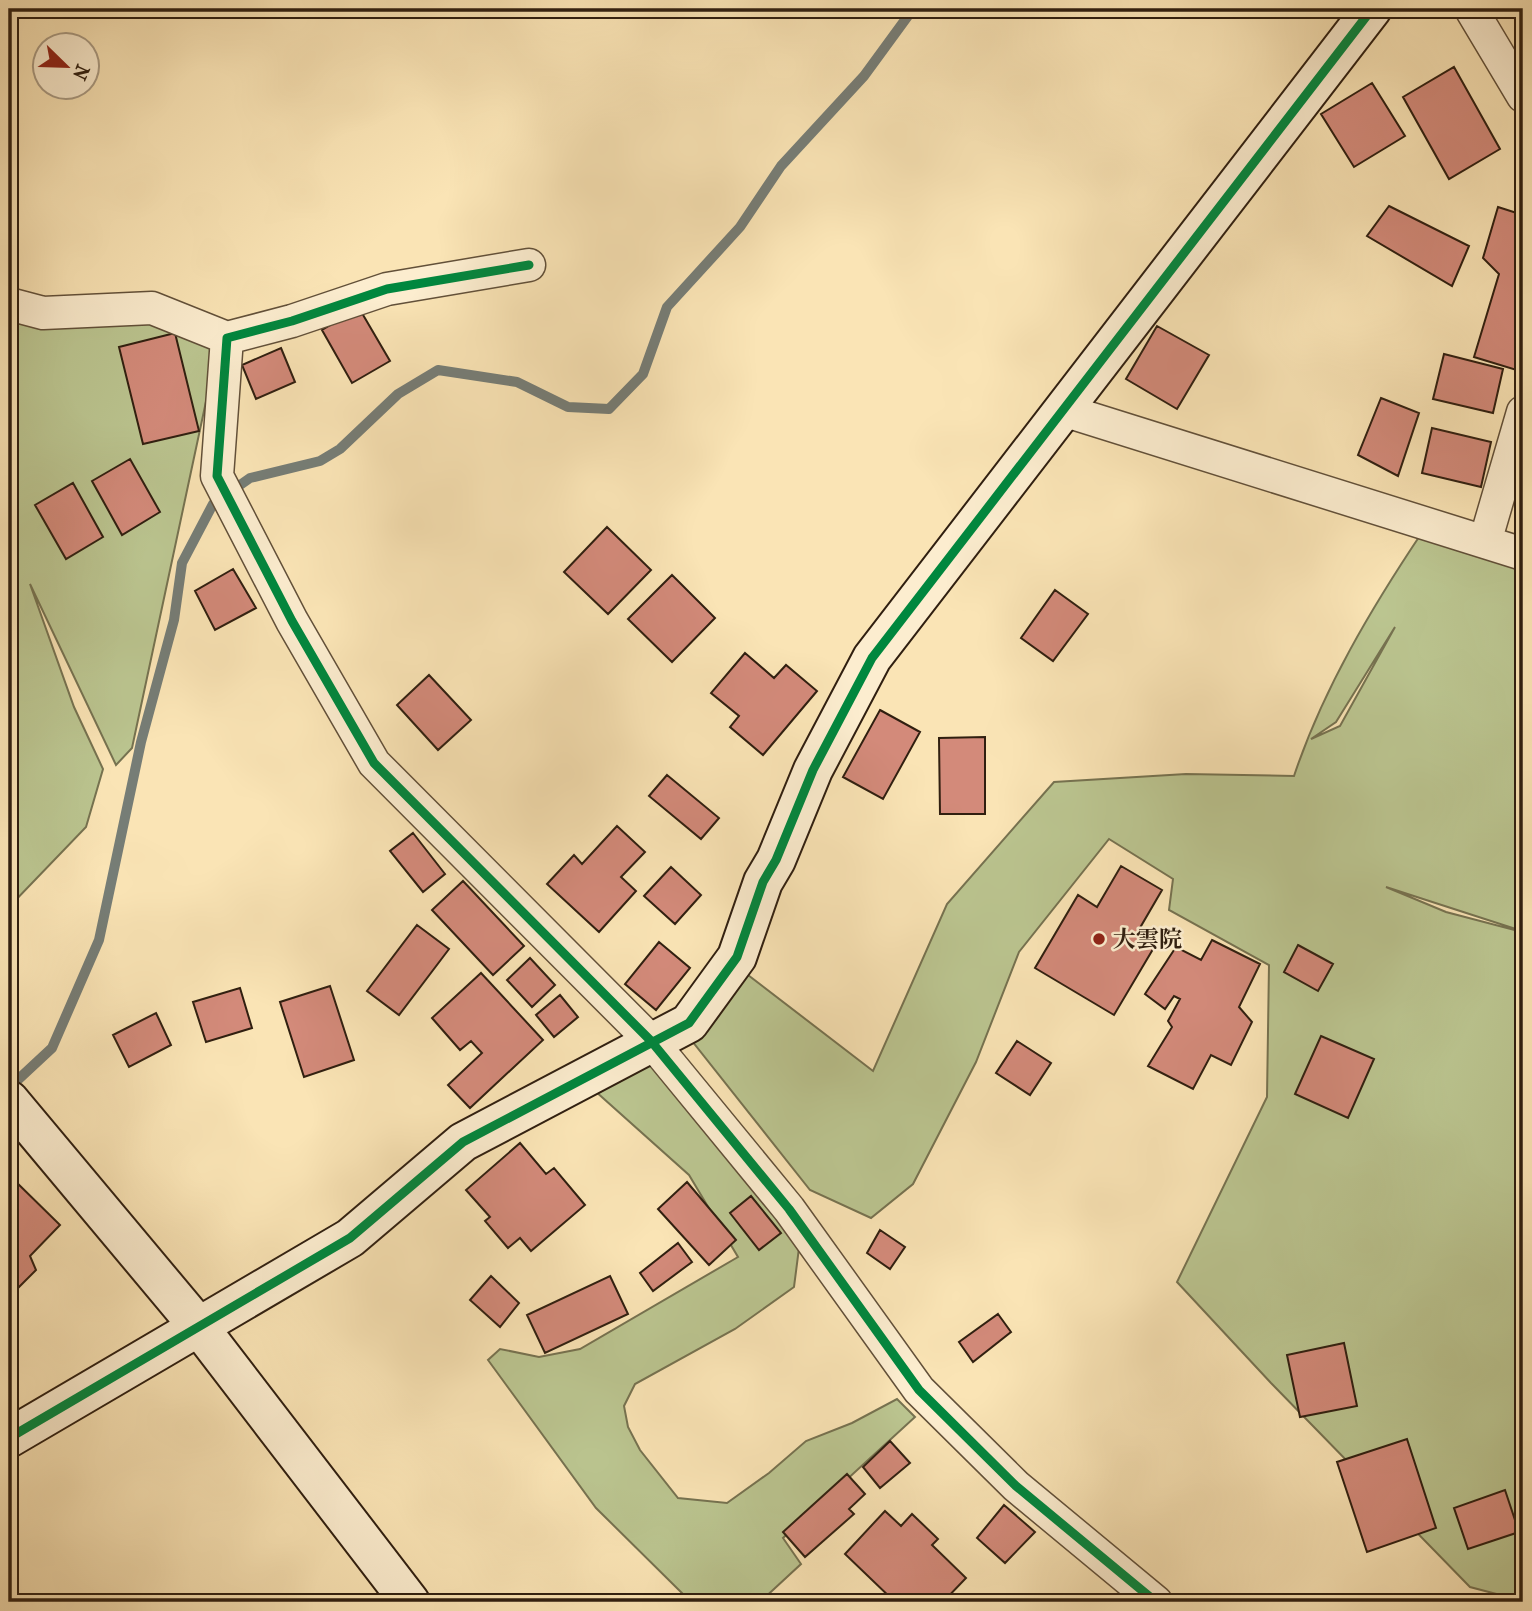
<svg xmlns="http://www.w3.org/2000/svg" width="1532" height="1611" font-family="'IM FELL French Canon','Noto Serif JP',serif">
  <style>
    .green { fill: #bbc590; stroke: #767250; stroke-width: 2; fill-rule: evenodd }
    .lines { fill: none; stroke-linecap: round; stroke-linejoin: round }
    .stream { stroke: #767d76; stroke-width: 10 }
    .building { fill: #d38a7a; stroke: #301f10; stroke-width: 2 }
    .street-casing { stroke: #625039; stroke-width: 35 }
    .secondary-casing { stroke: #301f10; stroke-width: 42 }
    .street { stroke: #fcedcf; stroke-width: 32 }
    .secondary { stroke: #fcedcf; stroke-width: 38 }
    .cycleway-casing { stroke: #fcedcf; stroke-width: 13 }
    .cycleway { stroke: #00873e; stroke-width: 9 }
    .poi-dot { fill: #8f2418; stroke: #fcedcf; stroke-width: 2.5 }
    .labels { text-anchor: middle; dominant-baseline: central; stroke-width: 5; stroke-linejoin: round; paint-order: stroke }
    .poi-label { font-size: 23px; font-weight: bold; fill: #301f10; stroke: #fcedcf; text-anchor: start }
  </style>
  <rect width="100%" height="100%" fill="#fae4b5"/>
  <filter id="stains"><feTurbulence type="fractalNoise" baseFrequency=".00286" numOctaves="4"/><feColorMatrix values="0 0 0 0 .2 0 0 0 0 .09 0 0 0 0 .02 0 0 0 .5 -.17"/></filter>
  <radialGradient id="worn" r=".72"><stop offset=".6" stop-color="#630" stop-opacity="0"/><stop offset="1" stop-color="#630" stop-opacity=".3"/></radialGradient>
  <path class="green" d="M9,302L126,309L220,336L132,748L116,765L30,584L74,707L103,769L86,827L9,907V584L17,579L9,582Z
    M1423,531L1523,553V1601L1470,1587L1271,1383L1177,1282L1267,1097L1269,965L1169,910L1173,879L1109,839L1019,952L976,1062L913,1184L871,1218L810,1190L681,1027L735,965L873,1071L947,904L1054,782L1186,774L1294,776C1323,689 1372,607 1423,531ZM1395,627L1340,726L1311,739L1336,722ZM1386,887L1522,931V932L1446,912Z
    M665,1058L799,1248L794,1287L735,1329L635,1384L624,1406L628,1427L640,1450L678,1498L727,1503L769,1473L806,1441L852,1423L897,1399L915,1417L783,1538L801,1564L760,1602H691L596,1508L488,1360L500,1349L539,1357L580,1349L738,1257L689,1175L594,1090Z"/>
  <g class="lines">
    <path class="stream" d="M9,1088L52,1048L99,940L141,742L174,620L182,563L213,504L250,478L320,461L340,449L398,394L438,370L517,382L568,407L609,409L643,374L667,307L740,227L781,166L864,76L913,9"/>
  </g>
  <path class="building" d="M1454,67L1500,149L1449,179L1403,97Z
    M1372,83L1405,136L1354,167L1321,114Z
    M1389,206L1469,246L1452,286L1367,236Z
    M1498,207L1523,215V372L1474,357L1499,274L1483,258Z
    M359,308L390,361L352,383L322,330Z
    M1157,326L1209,355L1177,409L1126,379Z
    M175,333L199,431L143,444L119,347Z
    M281,348L295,382L256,399L242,365Z
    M1444,354L1503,369L1493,413L1433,399Z
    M1381,398L1419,413L1398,476L1358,455Z
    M1432,428L1491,442L1481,487L1422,473Z
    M130,459L160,512L122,535L92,481Z
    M73,483L103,537L66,559L35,505Z
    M607,527L651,570L608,614L564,572Z
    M233,569L256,608L215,630L195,591Z
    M672,575L715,618L672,662L628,619Z
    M1055,590L1088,614L1053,661L1021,638Z
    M745,653L774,678L786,665L817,691L763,755L730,727L739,716L711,693Z
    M429,675L471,720L438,750L397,705Z
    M880,710L920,732L883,799L843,777Z
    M985,737V814H940L939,738Z
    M667,775L719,818L701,839L649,796Z
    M617,826L645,852L621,877L636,891L599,932L547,884L574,855L582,864Z
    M413,833L445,874L423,892L390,851Z
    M1121,866L1162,890L1137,933L1156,944L1114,1015L1035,968L1078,895L1097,907Z
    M671,867L701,895L675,924L644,896Z
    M463,881L524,946L493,975L432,910Z
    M417,925L449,949L399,1015L367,991Z
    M1212,940L1260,964L1239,1007L1252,1022L1231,1065L1211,1055L1193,1089L1148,1066L1172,1027L1168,1021L1180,999L1174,996L1165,1009L1145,994L1176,947L1201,960Z
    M659,942L690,968L656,1010L625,984Z
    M1298,945L1333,964L1318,991L1284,972Z
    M530,958L555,985L532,1007L507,980Z
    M481,973L543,1040L470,1108L448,1085L482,1053L471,1041L460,1050L432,1018Z
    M330,986L354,1060L304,1077L280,1002Z
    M240,988L252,1028L206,1042L193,1002Z
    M560,995L578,1017L554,1037L536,1015Z
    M156,1013L171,1045L129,1067L113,1035Z
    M1321,1036L1374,1059L1348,1118L1295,1094Z
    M1017,1041L1051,1063L1030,1095L996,1073Z
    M520,1143L546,1174L554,1168L585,1205L531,1251L520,1238L508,1248L485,1221L490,1217L466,1190Z
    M9,1175L60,1225L30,1256L36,1270L14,1292L9,1287Z
    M687,1182L736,1240L709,1265L658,1209Z
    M751,1196L781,1233L759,1250L730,1213Z
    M880,1230L905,1247L890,1269L867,1253Z
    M678,1243L692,1262L653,1291L640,1273Z
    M491,1276L519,1303L500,1327L470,1300Z
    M610,1276L628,1314L545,1353L527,1315Z
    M998,1314L1011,1332L973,1362L959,1342Z
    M1344,1343L1357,1406L1300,1417L1287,1355Z
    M1407,1439L1436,1528L1367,1552L1337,1462Z
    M890,1441L910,1463L880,1488L863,1467Z
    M847,1474L865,1494L849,1509L854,1514L805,1557L783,1532Z
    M1505,1490L1519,1532L1468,1549L1454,1508Z
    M1004,1505L1035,1532L1005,1563L977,1538Z
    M885,1511L901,1526L912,1514L938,1539L932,1545L966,1578L943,1602H895L845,1554Z"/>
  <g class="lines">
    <defs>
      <path id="street" d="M1471,9L1523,96
        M529,265L387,289L292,321L227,338L217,476L292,621L374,763L651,1041L789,1209L919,1390L1016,1486L1156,1602
        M9,304L43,313L152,308L227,338
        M1063,410L1523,554
        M1485,542L1523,412"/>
      <path id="secondary" d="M9,1100L199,1327L410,1602
        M9,1438L350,1238L463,1142L689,1023L737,957L763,882L776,860L813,770L872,658L1372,9"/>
    </defs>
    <use href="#street" class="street-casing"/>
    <use href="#secondary" class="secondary-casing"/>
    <use href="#street" class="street"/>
    <use href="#secondary" class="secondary"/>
    <defs>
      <path id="cycleway" d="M529,265L387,289L292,321L227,338L217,476L292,621L374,763L651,1041L789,1209L919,1390L1016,1486L1156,1602
        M9,1438L350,1238L463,1142L689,1023L737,957L763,882L776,860L813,770L872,658L1372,9"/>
    </defs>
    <use href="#cycleway" class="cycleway-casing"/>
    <use href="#cycleway" class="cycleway"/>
  </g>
  <circle class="poi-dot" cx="1099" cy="939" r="7"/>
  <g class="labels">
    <g class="poi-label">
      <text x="1113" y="939">大雲院</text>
    </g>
  </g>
  <rect width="1532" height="1611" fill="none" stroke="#fae4b5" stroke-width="35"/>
  <rect x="10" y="10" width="1511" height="1590" fill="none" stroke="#301f10" stroke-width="3.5"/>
  <rect x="18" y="18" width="1497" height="1576" fill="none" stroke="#301f10" stroke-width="2"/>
  <g transform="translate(66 66) rotate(113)"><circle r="33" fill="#fcedcf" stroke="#aa9b83" stroke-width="2"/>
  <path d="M0-5L12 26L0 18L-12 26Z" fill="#8f2418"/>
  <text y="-10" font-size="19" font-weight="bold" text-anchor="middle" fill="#301f10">N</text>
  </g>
  <rect width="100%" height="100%" filter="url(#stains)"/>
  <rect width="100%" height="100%" fill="url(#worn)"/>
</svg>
